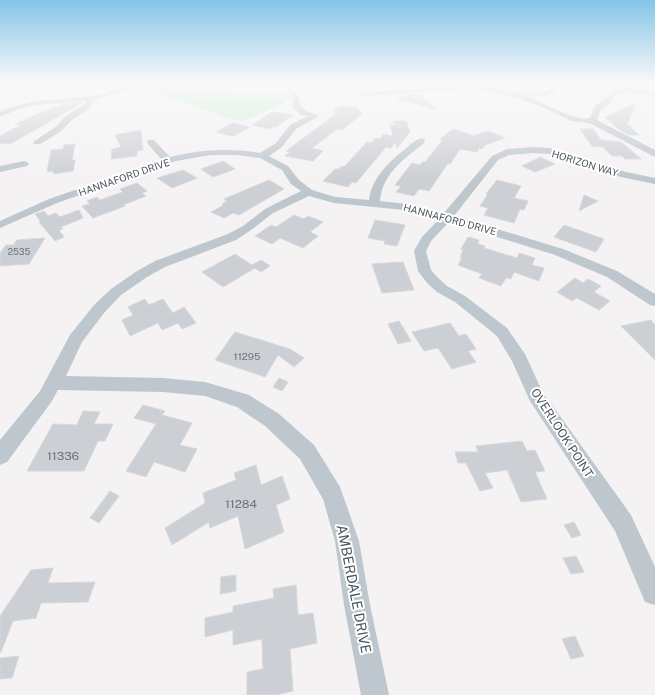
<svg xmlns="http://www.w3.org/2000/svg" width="655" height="695" font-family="'Public Sans',sans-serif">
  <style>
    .green { fill: #c3eed1 }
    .building { fill: #cccfd4; stroke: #d6d8dd }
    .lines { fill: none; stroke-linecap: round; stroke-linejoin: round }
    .minor { fill: #bec7cd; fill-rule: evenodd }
    .labels { text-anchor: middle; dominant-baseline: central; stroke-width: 4; stroke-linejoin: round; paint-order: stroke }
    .far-number-label { font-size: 9px; fill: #6a747c }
    .far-street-label { font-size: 10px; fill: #4a565f; stroke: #fff }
    .number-label { font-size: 10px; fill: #6a747c }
    .street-label { font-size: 12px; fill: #4a565f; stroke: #fff }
    .near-number-label { font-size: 12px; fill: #6a747c }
    .near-street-label { font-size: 14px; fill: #4a565f; stroke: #fff }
  </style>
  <rect width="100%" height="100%" fill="#f4f2f2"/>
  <path class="green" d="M163,84H222L220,88L227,91L288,93L292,97L288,99L285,103L243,121L228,118L161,95L159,90Z"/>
  <path class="building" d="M419,94L438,110L396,98L405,95Z
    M82,103L10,144L0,143V136L21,125L15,124L40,113L44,112L64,104Z
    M636,103L627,124L639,135H629L617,128L605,117Z
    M356,106L362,114L342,130L337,129L312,148L323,151L313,161L285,156L290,152L286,151L336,114L334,110L338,109L337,107Z
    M272,112L293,115L276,127H273L269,129L252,125Z
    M393,121H406L410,132L397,148L395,142L391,148L386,147L356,183L352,182L348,187L323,181L335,169H338L342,166L344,167L367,142L371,143L375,138L380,139L383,134L393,136L390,125H395Z
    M233,123L250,127L233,136L216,132Z
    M454,129L474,136L488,131L505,138L485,145L482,149L479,148L477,152L460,149L450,164L448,163L429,191L419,189L414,196L396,192L401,186L395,185L412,163L420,165L422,162H425L443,140H440L447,133Z
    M580,129H593L601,140L621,142L641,159H625L622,156H612L603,147L592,146Z
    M141,130L143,150L137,151V156L111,159L112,149L121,147L115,135Z
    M75,144L72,160H75L73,171L53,174L54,171L47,172L51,150L63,149L64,145Z
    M540,157L555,164L535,172L522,166Z
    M223,161L235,169L213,177L201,169Z
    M183,170L197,178L172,188L157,178Z
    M269,180L284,189L239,215L233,213L224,218L211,212L224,205L222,204L227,201L224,199Z
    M497,180L521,186L514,198L528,201L524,210L520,209L514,223L484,215L488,208L480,206L488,194H486Z
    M137,183L147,191L142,193L146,196L123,205L125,206L93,218L82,206L90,204L87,201L97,197L100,200L123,192L120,189Z
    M584,195L598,201L579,211Z
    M79,210L83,218L61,227L63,229L59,230L64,237L55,241L39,222H41L35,214L44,211L48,216L56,213L60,217Z
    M294,215L304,219L308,216L323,222L310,232L318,236L303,248L280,238L272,244L255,236L271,225L276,227Z
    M375,220L405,225L397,246L384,244L385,241L368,238Z
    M564,225L604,239L596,252L554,237Z
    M468,237L479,240L478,244L485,246L484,248L517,258L519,253L535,258L532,265L544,268L539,281L514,272L511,279L506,278L501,286L479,278L482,274L458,265L462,258H460L463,250L461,249Z
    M45,238L29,264L0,266V253L6,245H13L17,240Z
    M235,254L252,265L261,260L270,266L261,272L255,268L223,287L202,272Z
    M403,262L414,290L382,293L372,264Z
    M575,278L583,283L588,279L601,286L594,292L610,301L599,310L577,298L572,301L557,292Z
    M145,299L149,305L163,299L173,313L184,307L196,323L182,329L178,323L162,330L158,323L130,336L122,320L133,315L128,307Z
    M651,320L655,325V360L621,326Z
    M399,321L411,341L398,344L388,324Z
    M450,323L459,336L466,334L476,349L468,351L476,362L452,369L438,348L424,351L412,332Z
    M235,332L290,349L304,358L294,367L278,355L265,377L215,360Z
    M279,378L288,382L282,391L273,387Z
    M143,405L165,411L162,415L192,423L180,445L197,449L185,472L154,462L146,477L126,471L156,424L134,418Z
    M83,411L100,412L94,424H113L105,441H98L84,471H27L53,424L77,425Z
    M522,441L527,451L535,450L545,471L535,472L547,499L521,502L507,470L485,473L493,488L480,491L466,463H458L455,452H478L476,446Z
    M256,465L261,485L282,476L290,499L276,505L284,532L245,549L238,516L210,528L209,522L172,545L165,528L205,503L203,493L236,480L234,473Z
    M110,491L119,496L99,523L90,518Z
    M574,522L581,535L572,538L564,525Z
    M576,556L584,572L571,574L563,558Z
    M53,568L48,583L95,582L88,602L41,603L36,618L13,621L1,652H0V616L31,570Z
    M236,575V591L220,594L221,577Z
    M296,585L298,615L313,613L317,643L290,649L293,691L276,695H247V672L263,669L262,639L233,645V630L205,637V618L233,612V606L274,598L273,589Z
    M575,636L584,656L571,659L562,639Z
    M19,656L12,678L0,679V658Z"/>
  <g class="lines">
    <path class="minor" d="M133,84H144L94,100L88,110L73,119L60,132L40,144H34L33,142L54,128L67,115L82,106L87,101L34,105L14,111L0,117V112C29,98 60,100 91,96C106,94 120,88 133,84Z
      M286,84H292V89L299,96L300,105L307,111L319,116L296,129L282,147L269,156L288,166L299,180L312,190L335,197L369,200C372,178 388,163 405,149C410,145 415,140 421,138L424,139L425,141L424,143C404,159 382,174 380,201L415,205L444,213L492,156L507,149L533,147L550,148L626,172L655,178V184L621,177L549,154L533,153L509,155L498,160L454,216L563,249L617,271L655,294V306L650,305L607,277L555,255L449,222L431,241L426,251L431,270L437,277L447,286L465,296L507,328L525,354L542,391L631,515L655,567V605L645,602L615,531L530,401L512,361L497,336L455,302L437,292L427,283L418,271L414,251L422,237L439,219L414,211L334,203L309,196L273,213L251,230L236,240L165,267L147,277L121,295L104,313L82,342L66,376L163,378L205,382L249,395L279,414L314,445L340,487L359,541L370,605L389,695H361L344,605L335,541L323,499L300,459L265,426L237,407L205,396L163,392L58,390L52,401L7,462L0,465V440L40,391L70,335L94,305L111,289L137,271L155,261L228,234L243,226L265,209L301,191L291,184L282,170L260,158L238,155H211L176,161L57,203L0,228V221L49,199L162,160L148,144L147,142L148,140H154L170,157C200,149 230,148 260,153L276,143L290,125L308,116L301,115L293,108V96L286,89Z
      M470,84L484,85L488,88C499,90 511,91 522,94C540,100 574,122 590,118L595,106L615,91L631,88L655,92V96L631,92L619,94L614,96L610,104L601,109L597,120L655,150V157L589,123L572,121L537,105L514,97L477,89L362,96L359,94L362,92L471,86Z
      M544,84C550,84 553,84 556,89L553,94C544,96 528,98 520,92L523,90L549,91V89Z
      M24,161L27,162L29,164L27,166L0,172V166Z"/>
  </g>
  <linearGradient id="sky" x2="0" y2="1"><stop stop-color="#85c5e8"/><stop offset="0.46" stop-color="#faf9f9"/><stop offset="1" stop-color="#faf9f9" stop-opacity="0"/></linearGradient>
  <rect width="655" height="181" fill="url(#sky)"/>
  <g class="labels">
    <g class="far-number-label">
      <text x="19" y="251">2535</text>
    </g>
    <g class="far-street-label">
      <text transform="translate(585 163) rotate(17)">HORIZON WAY</text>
      <text transform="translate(124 177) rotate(-19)">HANNAFORD DRIVE</text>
      <text transform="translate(450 219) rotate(15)">HANNAFORD DRIVE</text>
    </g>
    <g class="number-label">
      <text x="247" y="356">11295</text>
    </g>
    <g class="street-label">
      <text transform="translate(562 433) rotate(57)">OVERLOOK POINT</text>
    </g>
    <g class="near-number-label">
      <text x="63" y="456">11336</text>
      <text x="241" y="504">11284</text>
    </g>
    <g class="near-street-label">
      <text transform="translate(354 589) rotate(79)">AMBERDALE DRIVE</text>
    </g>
  </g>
</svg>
